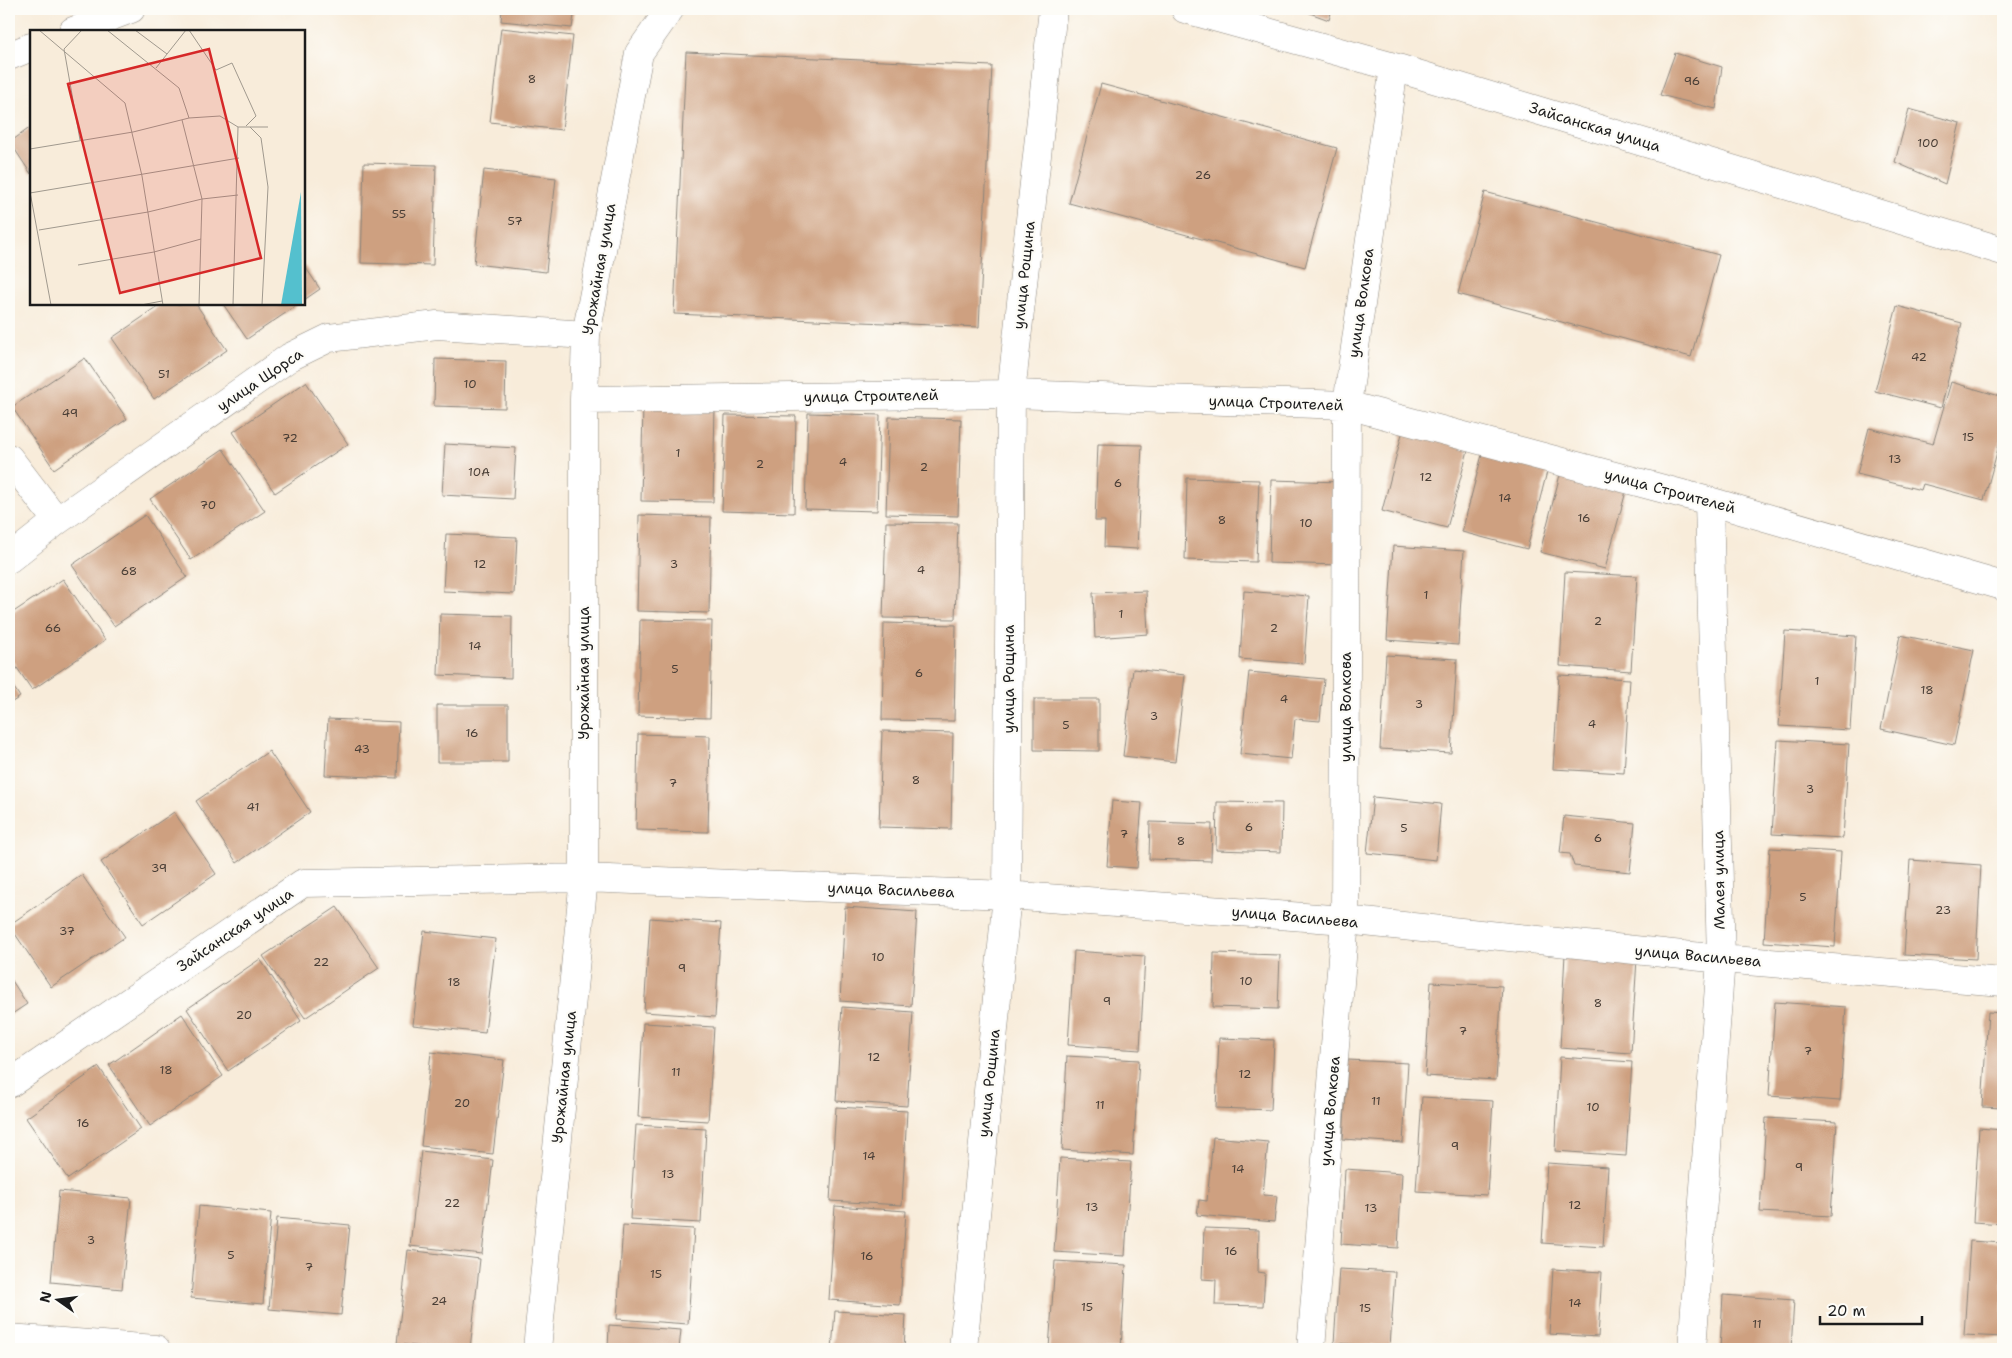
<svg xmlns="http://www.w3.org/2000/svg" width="2012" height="1358" font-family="'Shantell Sans',sans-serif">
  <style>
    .building { fill: #cea080 }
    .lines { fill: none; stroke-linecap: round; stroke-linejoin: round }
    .street-casing { stroke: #8a847b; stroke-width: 29 }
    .street { stroke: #fff; stroke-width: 28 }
    .labels { text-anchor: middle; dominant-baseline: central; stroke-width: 4.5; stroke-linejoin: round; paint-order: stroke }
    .number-label { font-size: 12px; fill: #483d35 }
    .street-label { font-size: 15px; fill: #1c1c1c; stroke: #fdfcf7 }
    .inset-road { fill: none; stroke: #a0998e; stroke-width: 1 }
    .view { fill: #d62828; fill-opacity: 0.15; stroke: #d62828; stroke-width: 2.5 }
    .inset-edge { fill: none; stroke: #1c1c1c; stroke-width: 2.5 }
  </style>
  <rect width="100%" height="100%" fill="#fdfcf7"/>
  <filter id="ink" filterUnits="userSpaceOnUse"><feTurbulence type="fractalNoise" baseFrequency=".02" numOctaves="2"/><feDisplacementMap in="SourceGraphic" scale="10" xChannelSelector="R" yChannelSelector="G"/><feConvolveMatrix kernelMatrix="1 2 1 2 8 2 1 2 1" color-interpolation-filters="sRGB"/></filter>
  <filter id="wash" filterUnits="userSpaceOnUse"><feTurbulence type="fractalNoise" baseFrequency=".0096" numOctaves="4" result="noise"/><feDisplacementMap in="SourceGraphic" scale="20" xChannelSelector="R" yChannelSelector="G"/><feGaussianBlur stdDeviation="1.12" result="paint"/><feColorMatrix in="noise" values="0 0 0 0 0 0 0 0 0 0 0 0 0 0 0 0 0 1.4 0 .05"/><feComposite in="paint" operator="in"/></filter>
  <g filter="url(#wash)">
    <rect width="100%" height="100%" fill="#f8ecda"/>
    <g id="blocks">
      <path class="building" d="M502,9H575L572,28L501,21Z
        M1299,9H1332L1329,20Z
        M501,28L573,36L562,130L490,122Z
        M686,52L992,66L979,327L674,314Z
        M1675,53L1722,67L1716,109L1660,95Z
        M1101,84L1337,148L1305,267L1069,203Z
        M1909,109L1960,123L1945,184L1895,162Z
        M31,127V174L10,142Z
        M364,163L436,165L433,265L361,263Z
        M484,170L556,178L546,272L474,264Z
        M1485,192L1719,255L1691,357L1458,294Z
        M304,265L320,289L304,300Z
        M162,304H196L227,350L154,399L112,338Z
        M223,304H299L247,339Z
        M1897,306L1962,323L1941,408L1875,391Z
        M85,358L127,419L54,469L12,407Z
        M435,359L506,361L505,408L434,406Z
        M306,382L348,444L275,493L233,432Z
        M1951,382L2003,397V430L1984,500L1923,484L1921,490L1857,474L1869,428L1933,444Z
        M643,404L715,406L713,502L641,501Z
        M808,413L880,415L877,511L805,509Z
        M725,415L796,416L794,513L722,511Z
        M889,417L961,419L958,516L886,514Z
        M1404,426L1470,443L1447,528L1382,511Z
        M445,444L516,448L513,499L442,495Z
        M1098,444L1142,445L1137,549L1104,547L1105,521H1095Z
        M1484,447L1549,464L1527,549L1462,532Z
        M223,449L265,511L191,560L150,499Z
        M1562,467L1628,484L1605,569L1540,552Z
        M1187,478L1259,480L1256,562L1185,560Z
        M1271,480L1342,482L1340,565L1269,563Z
        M145,515L187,577L114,626L72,565Z
        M639,515L711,517L709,613L637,611Z
        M886,522L958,523L955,619L883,618Z
        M446,534L517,537L514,594L443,591Z
        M1393,546L1464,551L1458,645L1387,640Z
        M1565,572L1637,576L1631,671L1560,666Z
        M63,579L105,640L32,690L9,656V615Z
        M1146,591L1148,634L1095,638L1093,593Z
        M1244,591L1309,596L1304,664L1240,659Z
        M440,614L512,616L511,678L438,675Z
        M640,620L712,621L710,718L638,716Z
        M884,623L956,625L954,721L882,720Z
        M1785,631L1856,636L1850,730L1779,726Z
        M1900,635L1974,650L1954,745L1881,729Z
        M1386,655L1457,659L1451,753L1380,749Z
        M1133,669L1185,675L1175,762L1123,756Z
        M1249,672L1324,679L1320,721L1295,719L1291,759L1240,754Z
        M1559,675L1630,679L1624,773L1553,769Z
        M9,680L20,697L9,704Z
        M1034,699H1099V751L1034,750Z
        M437,705H508V762H437Z
        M328,719L399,722L397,778L325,775Z
        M882,731L953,733L951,829L879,827Z
        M638,734L710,736L708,832L636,830Z
        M1778,740L1849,744L1843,838L1772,834Z
        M269,751L310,812L237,863L196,801Z
        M1373,797L1441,804L1436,860L1367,853Z
        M1112,801L1142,803L1137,868L1107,866Z
        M1217,802L1282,803L1281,852L1216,850Z
        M174,812L216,874L143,924L101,862Z
        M1564,816L1635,823L1630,872L1574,866L1570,854L1560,853Z
        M1150,822L1212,824L1211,861L1149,859Z
        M1770,848L1841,852L1835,947L1764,942Z
        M1910,860L1981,865L1976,959L1904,955Z
        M82,875L125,937L51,987L9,925Z
        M337,907L379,968L305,1018L263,956Z
        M845,907L917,912L911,1006L840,1001Z
        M650,918L721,923L715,1017L644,1012Z
        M424,931L496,939L485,1033L413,1025Z
        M1074,951L1145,956L1140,1050L1068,1045Z
        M1214,953L1280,955L1278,1009L1213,1007Z
        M1565,954L1637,959L1631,1053L1560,1048Z
        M260,959L301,1021L228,1071L187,1009Z
        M9,976L27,1004L9,1016Z
        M1431,982L1502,986L1496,1080L1425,1076Z
        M1775,1002L1846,1007L1840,1101L1769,1096Z
        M842,1007L913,1012L907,1106L836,1101Z
        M1988,1012L2003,1013V1108L1982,1107Z
        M182,1014L223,1076L150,1126L109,1065Z
        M643,1023L714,1027L708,1121L638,1117Z
        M1219,1038L1274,1040L1271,1110L1216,1108Z
        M431,1052L504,1060L493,1154L421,1146Z
        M1067,1056L1139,1060L1133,1155L1062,1150Z
        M1560,1057L1632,1062L1626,1156L1555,1151Z
        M1348,1060L1408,1063L1403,1143L1343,1139Z
        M99,1067L141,1129L68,1179L26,1118Z
        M1422,1097L1493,1101L1487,1195L1416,1191Z
        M836,1107L907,1111L902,1205L830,1201Z
        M1766,1118L1837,1122L1831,1216L1760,1212Z
        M636,1125L706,1129L701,1223L630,1219Z
        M1979,1128L2003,1130V1224L1973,1222Z
        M1213,1137L1268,1142L1263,1195L1277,1196L1274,1222L1197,1215L1199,1200L1207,1201Z
        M421,1151L493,1160L482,1254L410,1246Z
        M1060,1158L1131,1162L1125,1256L1054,1252Z
        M1547,1163L1608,1167L1603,1247L1542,1243Z
        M1345,1169L1402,1173L1398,1248L1341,1244Z
        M59,1191L131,1198L122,1289L51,1282Z
        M199,1206L271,1213L263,1304L191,1298Z
        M835,1206L906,1211L900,1305L829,1300Z
        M277,1218L350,1225L341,1315L269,1309Z
        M623,1225L694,1229L688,1324L617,1319Z
        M1204,1228L1259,1230L1258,1272L1265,1273L1263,1306L1215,1305L1216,1280L1202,1279Z
        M1970,1241L2003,1243V1337L1964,1335Z
        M408,1250L480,1259L470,1349H441L397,1344Z
        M1055,1261L1126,1265L1121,1349H1049Z
        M1339,1269L1395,1272L1390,1347L1334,1343Z
        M1553,1269L1602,1272L1598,1337L1549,1334Z
        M1723,1295L1794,1300L1791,1349H1720Z
        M835,1311L906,1315L904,1349H832Z
        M609,1325L681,1330L679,1349H608Z"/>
    </g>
  </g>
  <g filter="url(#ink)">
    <use href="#blocks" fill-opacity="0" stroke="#8a847b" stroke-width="1"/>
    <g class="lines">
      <defs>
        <path id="street" d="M1185,9L1394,67L2003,251
          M73,31L131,9
          M9,56L31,47
          M584,400L1011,394L1347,405L1709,501L2003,586
          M9,458L57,521
          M9,559L57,521L290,357L329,338L437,325L586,335
          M9,1084L303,883L584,878L1007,895L1345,920L1721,959L2003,982
          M9,1338L156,1349
          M537,1349L584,878V400L586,335L639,53L670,9
          M963,1349L1007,895L1011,394L1053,9
          M1311,1349L1345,920L1347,405L1394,67
          M1692,1349L1721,959L1709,501"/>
      </defs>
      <use href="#street" class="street-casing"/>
      <use href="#street" class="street"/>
    </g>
  </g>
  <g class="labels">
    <g class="number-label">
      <text x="532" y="79">8</text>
      <text x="1692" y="81">96</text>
      <text x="1928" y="143">100</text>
      <text x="1203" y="175">26</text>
      <text x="399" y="214">55</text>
      <text x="515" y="221">57</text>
      <text x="1919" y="357">42</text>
      <text x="164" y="374">51</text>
      <text x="470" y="384">10</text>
      <text x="70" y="413">49</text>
      <text x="1968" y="437">15</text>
      <text x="290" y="438">72</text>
      <text x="678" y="453">1</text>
      <text x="1895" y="459">13</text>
      <text x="843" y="462">4</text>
      <text x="760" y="464">2</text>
      <text x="924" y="467">2</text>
      <text x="479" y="472">10А</text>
      <text x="1426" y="477">12</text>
      <text x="1118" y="483">6</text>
      <text x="1505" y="498">14</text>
      <text x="208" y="505">70</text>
      <text x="1584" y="518">16</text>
      <text x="1222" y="520">8</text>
      <text x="1306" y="523">10</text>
      <text x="480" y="564">12</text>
      <text x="674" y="564">3</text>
      <text x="921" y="570">4</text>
      <text x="129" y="571">68</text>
      <text x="1426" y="595">1</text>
      <text x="1121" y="614">1</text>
      <text x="1598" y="621">2</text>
      <text x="53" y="628">66</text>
      <text x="1274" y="628">2</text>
      <text x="475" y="646">14</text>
      <text x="675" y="669">5</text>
      <text x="919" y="673">6</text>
      <text x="1817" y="681">1</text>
      <text x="1927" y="690">18</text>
      <text x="1284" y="699">4</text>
      <text x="1419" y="704">3</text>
      <text x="1154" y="716">3</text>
      <text x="1592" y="724">4</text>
      <text x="1066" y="725">5</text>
      <text x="472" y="733">16</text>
      <text x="362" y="749">43</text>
      <text x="916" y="780">8</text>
      <text x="673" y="783">7</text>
      <text x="1810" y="789">3</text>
      <text x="253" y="807">41</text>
      <text x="1249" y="827">6</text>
      <text x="1404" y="828">5</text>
      <text x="1124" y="834">7</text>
      <text x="1598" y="838">6</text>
      <text x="1181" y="841">8</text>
      <text x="159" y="868">39</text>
      <text x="1803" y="897">5</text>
      <text x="1943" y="910">23</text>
      <text x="67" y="931">37</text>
      <text x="878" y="957">10</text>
      <text x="321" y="962">22</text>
      <text x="682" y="968">9</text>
      <text x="1246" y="981">10</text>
      <text x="454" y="982">18</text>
      <text x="1107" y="1001">9</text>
      <text x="1598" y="1003">8</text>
      <text x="244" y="1015">20</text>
      <text x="1463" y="1031">7</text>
      <text x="1808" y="1051">7</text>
      <text x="874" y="1057">12</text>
      <text x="166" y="1070">18</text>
      <text x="676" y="1072">11</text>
      <text x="1245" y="1074">12</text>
      <text x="1376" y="1101">11</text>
      <text x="462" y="1103">20</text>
      <text x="1100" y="1105">11</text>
      <text x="1593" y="1107">10</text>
      <text x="83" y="1123">16</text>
      <text x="1455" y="1146">9</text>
      <text x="869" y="1156">14</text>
      <text x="1799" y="1167">9</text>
      <text x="1238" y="1169">14</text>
      <text x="668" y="1174">13</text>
      <text x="452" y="1203">22</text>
      <text x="1575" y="1205">12</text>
      <text x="1092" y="1207">13</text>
      <text x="1371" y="1208">13</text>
      <text x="91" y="1240">3</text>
      <text x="1231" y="1251">16</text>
      <text x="231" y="1255">5</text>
      <text x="867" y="1256">16</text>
      <text x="309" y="1267">7</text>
      <text x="656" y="1274">15</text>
      <text x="439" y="1301">24</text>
      <text x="1575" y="1303">14</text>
      <text x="1087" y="1307">15</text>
      <text x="1365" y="1308">15</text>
      <text x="1757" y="1324">11</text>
    </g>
    <g class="street-label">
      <text transform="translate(1595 127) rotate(17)">Зайсанская улица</text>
      <text transform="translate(599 269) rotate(-80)">Урожайная улица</text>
      <text transform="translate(1024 275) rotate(-84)">улица Рощина</text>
      <text transform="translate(1361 303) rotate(-82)">улица Волкова</text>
      <text transform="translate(260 380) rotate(-34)">улица Щорса</text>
      <text transform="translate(871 396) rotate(-1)">улица Строителей</text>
      <text transform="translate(1276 403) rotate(2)">улица Строителей</text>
      <text transform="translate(1670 491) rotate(15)">улица Строителей</text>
      <text transform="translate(584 673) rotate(-90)">Урожайная улица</text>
      <text transform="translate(1009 679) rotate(-90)">улица Рощина</text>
      <text transform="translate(1346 707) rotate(-90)">улица Волкова</text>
      <text transform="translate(1719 880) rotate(-91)">Малея улица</text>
      <text transform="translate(891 890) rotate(2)">улица Васильева</text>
      <text transform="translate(1295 917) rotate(5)">улица Васильева</text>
      <text transform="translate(235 930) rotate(-34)">Зайсанская улица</text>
      <text transform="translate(1698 956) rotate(5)">улица Васильева</text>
      <text transform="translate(564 1077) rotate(-84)">Урожайная улица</text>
      <text transform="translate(989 1083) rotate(-84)">улица Рощина</text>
      <text transform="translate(1330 1111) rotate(-85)">улица Волкова</text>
    </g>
  </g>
  <g transform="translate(30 30)">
    <rect width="275" height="275" fill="#f8ecda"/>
    <path d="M271,162L272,275H251Z" fill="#54c0ce"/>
    <path class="inset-road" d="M9,0L95,73L112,146L133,275M77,0L149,58L159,88M105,0L137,24M159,0L186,40L202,33L226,86L216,96M126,38L156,0M152,90L172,169L169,275M220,97L231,108L238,157L232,275M50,110L34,19L52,0M0,119L103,102L159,88L190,86L208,97H238M0,162L21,275M0,163L209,128M9,200L118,182L172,169L208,165M48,235L124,222L171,209M111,275L132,271M203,275L208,97"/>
    <path class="view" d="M179,19L231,228L90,263L38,54Z"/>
    <rect width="275" height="275" class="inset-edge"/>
  </g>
  <rect width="2012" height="1358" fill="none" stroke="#fdfcf7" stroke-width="30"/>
  <g transform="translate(58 1300) rotate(284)" stroke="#fdfcf7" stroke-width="4" paint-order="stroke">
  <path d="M0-4L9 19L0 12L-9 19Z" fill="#1c1c1c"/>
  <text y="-8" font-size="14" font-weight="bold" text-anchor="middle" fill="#1c1c1c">N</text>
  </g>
  <path d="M1820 1316v8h102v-8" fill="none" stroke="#1c1c1c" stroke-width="2.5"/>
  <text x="1827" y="1316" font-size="15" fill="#1c1c1c" stroke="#fdfcf7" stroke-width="4" paint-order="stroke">20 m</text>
</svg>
